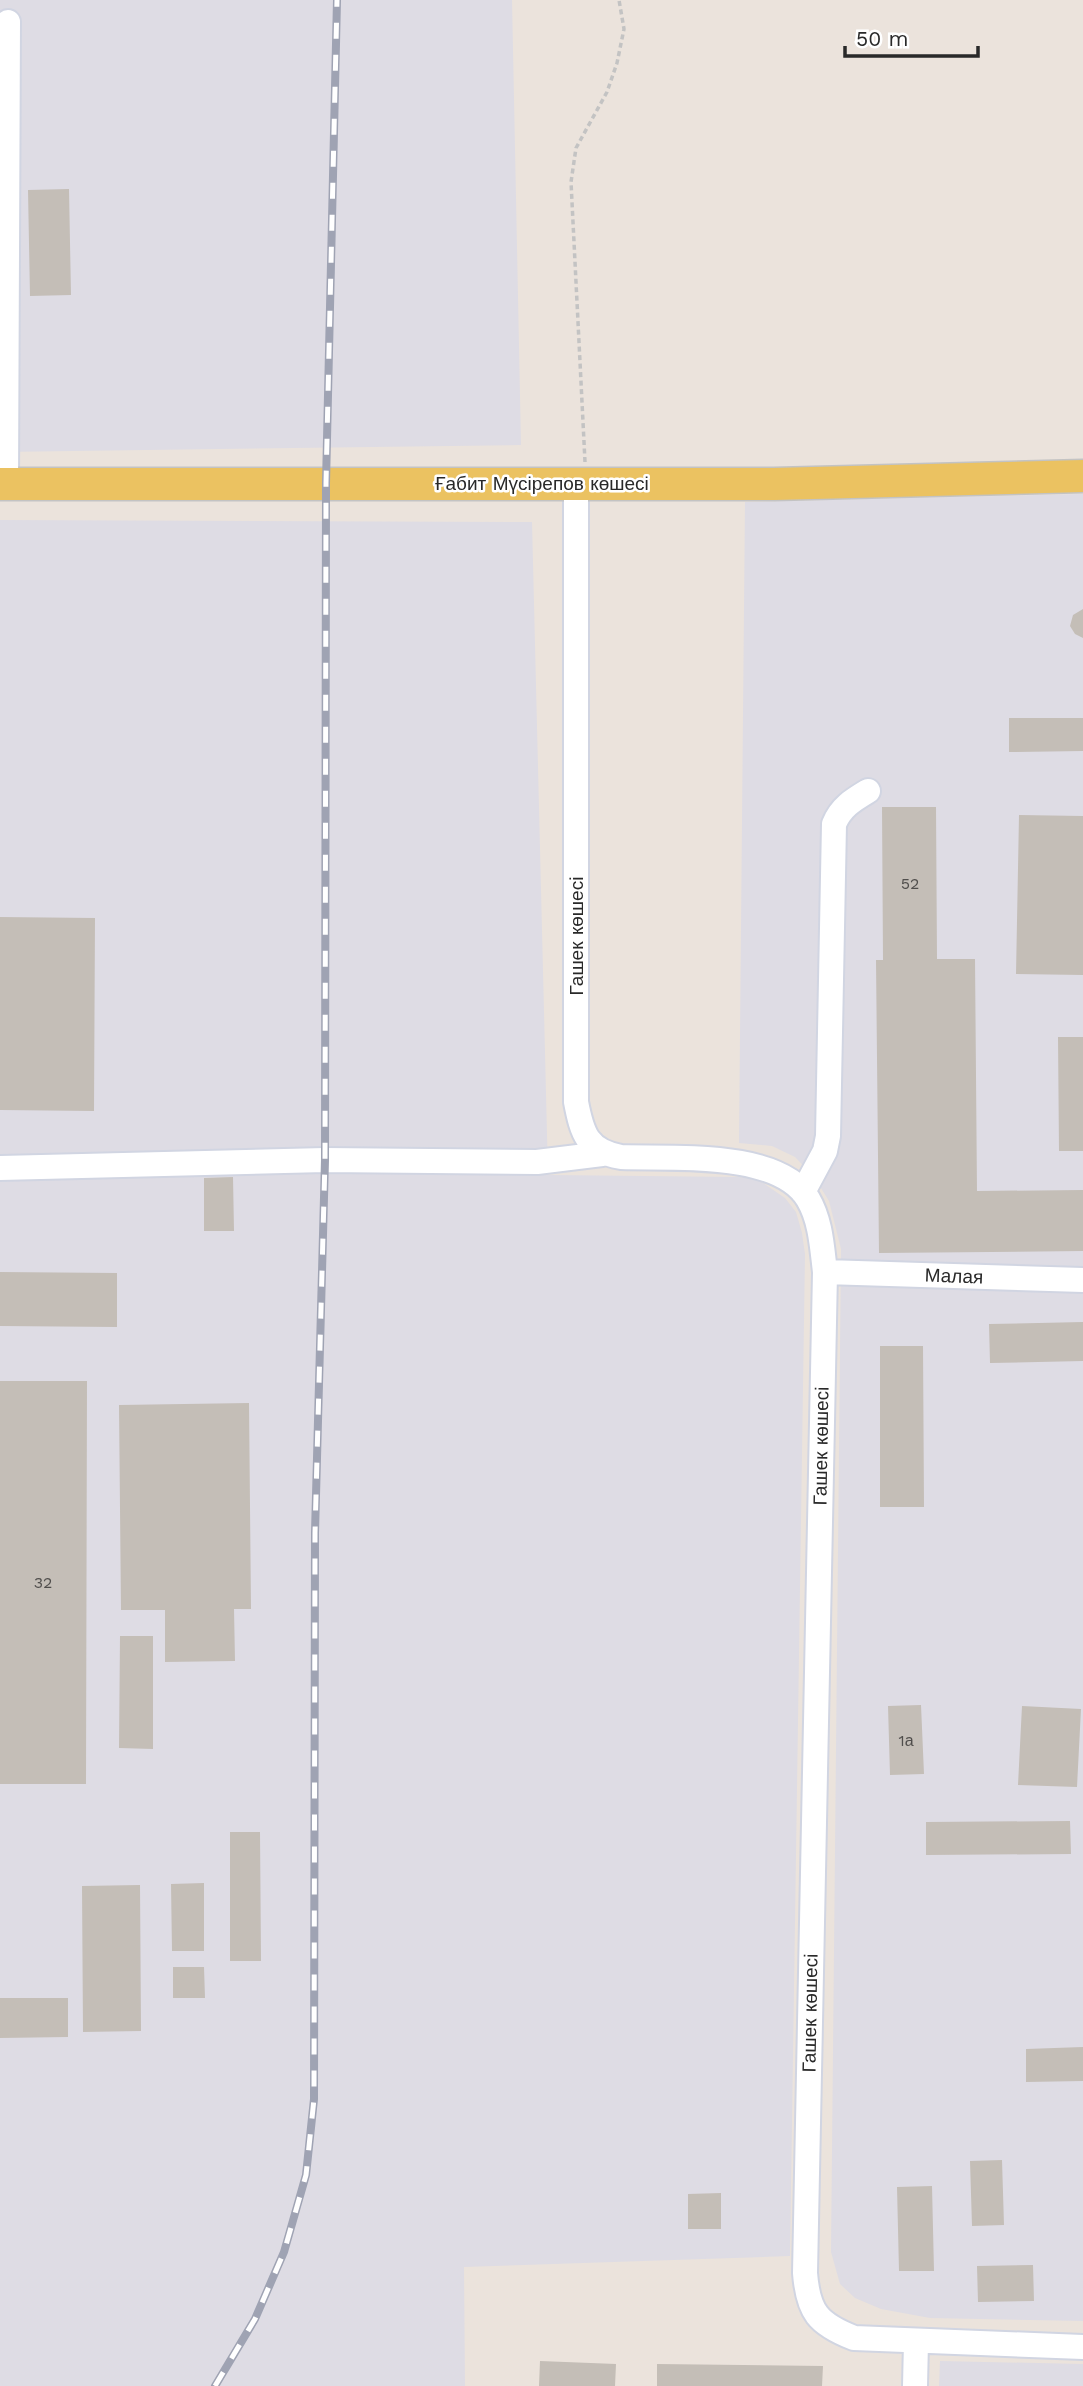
<svg xmlns="http://www.w3.org/2000/svg" width="1083" height="2386" font-family="'Work Sans',sans-serif">
  <style>
    .industrial { fill: #dedce4 }
    .building { fill: #c4beb7 }
    .lines { fill: none; stroke-linecap: round; stroke-linejoin: round }
    .minor-casing { stroke: #d1d5e2; stroke-width: 28 }
    .major-casing { stroke: #c3c3c3; stroke-width: 35 }
    .path { stroke: #c3c3c3; stroke-width: 3.5; stroke-dasharray: 5 3.5; stroke-linecap: butt }
    .minor { stroke: #fff; stroke-width: 24 }
    .major { stroke: #ebc261; stroke-width: 32 }
    .rail-casing { stroke: #9fa3b3; stroke-width: 8 }
    .rail { stroke: #fff; stroke-width: 5; stroke-dasharray: 16; stroke-linecap: butt }
    .labels { text-anchor: middle; dominant-baseline: central; stroke-width: 5; stroke-linejoin: round; paint-order: stroke }
    .number-label { font-size: 16px; fill: #504e4c }
    .street-label { font-size: 19px; fill: #292929; stroke: #fff }
  </style>
  <rect width="100%" height="100%" fill="#ebe3dc"/>
  <path class="industrial" d="M0,0H512L521,445L0,452Z
    M1083,494V2321L930,2318L881,2309L855,2298L840,2284L831,2252L841,1249L829,1201L814,1177L795,1157L772,1146L739,1143L745,502Z
    M0,520L532,522L548,1175L739,1177L760,1181L785,1198L796,1212L802,1233L805,1254L790,2256L464,2267L465,2386H0Z
    M940,2361L1083,2364V2386H939Z"/>
  <path class="building" d="M69,189L71,295L30,296L28,190Z
    M1083,609V638L1075,634L1070,626L1073,615Z
    M1009,718H1083V751L1009,752Z
    M882,807H936L937,959H975L977,1191L1083,1190V1251L879,1253L876,960H883Z
    M1019,815L1083,816V975L1016,974Z
    M0,917L95,918L94,1111L0,1110Z
    M1058,1037H1083V1151H1059Z
    M233,1177L234,1231H204V1178Z
    M0,1272L117,1273V1327L0,1326Z
    M1083,1322V1361L990,1363L989,1324Z
    M880,1346H923L924,1507H880Z
    M0,1381H87L86,1784H0Z
    M249,1403L251,1609H234L235,1661L165,1662V1610H121L119,1405Z
    M120,1636H153V1749L119,1748Z
    M921,1705L924,1774L890,1775L888,1706Z
    M1022,1706L1081,1709L1077,1787L1018,1785Z
    M1070,1821L1071,1854L926,1855V1822Z
    M230,1832H260L261,1961H230Z
    M204,1883V1951H172L171,1884Z
    M140,1885L141,2031L83,2032L82,1886Z
    M173,1967H204L205,1998H173Z
    M0,1998H68V2037L0,2038Z
    M1083,2047V2081L1026,2082V2049Z
    M1002,2160L1004,2225L972,2226L970,2161Z
    M932,2186L934,2271H899L897,2187Z
    M721,2193V2229H688V2194Z
    M1033,2265L1034,2301L978,2302L977,2266Z
    M540,2361L616,2364L615,2386H539Z
    M657,2364L823,2366L822,2386H657Z"/>
  <g class="lines">
    <defs>
      <path id="minor" d="M576,483V1102C582,1133 587,1151 621,1157C672,1159 779,1150 808,1199C821,1221 822,1248 825,1272L805,2273C808,2312 818,2324 854,2338L1083,2347
        M6,484L8,22
        M0,1168L325,1160L537,1162L602,1154
        M803,1192L825,1151L828,1136L834,824C841,807 853,800 868,791
        M825,1272L1083,1280
        M915,2386L916,2342"/>
      <path id="major" d="M0,484H774L1083,476"/>
    </defs>
    <use href="#minor" class="minor-casing"/>
    <use href="#major" class="major-casing"/>
    <path class="path" d="M585,462L571,182L576,148L607,92L617,63L624,29L619,0"/>
    <use href="#minor" class="minor"/>
    <use href="#major" class="major"/>
    <defs>
      <path id="rail" d="M215,2386L255,2319L284,2252L306,2175L314,2099L315,1533L325,1160L326,483L337,0"/>
    </defs>
    <use href="#rail" class="rail-casing"/>
    <use href="#rail" class="rail"/>
  </g>
  <g class="labels">
    <g class="number-label">
      <text x="910" y="883">52</text>
      <text x="43" y="1582">32</text>
      <text x="906" y="1740">1а</text>
    </g>
    <g class="street-label">
      <text x="542" y="483">Ғабит Мүсірепов көшесі</text>
      <text transform="translate(576 936) rotate(-90)">Гашек көшесі</text>
      <text transform="translate(954 1276) rotate(2)">Малая</text>
      <text transform="translate(821 1446) rotate(-89)">Гашек көшесі</text>
      <text transform="translate(810 2013) rotate(-89)">Гашек көшесі</text>
    </g>
  </g>
  <path d="M845 46v10h133v-10" fill="none" stroke="#292929" stroke-width="3.5"/>
  <text x="856" y="46" font-size="21" fill="#292929" stroke="#ffffff" stroke-width="5" paint-order="stroke">50 m</text>
</svg>
